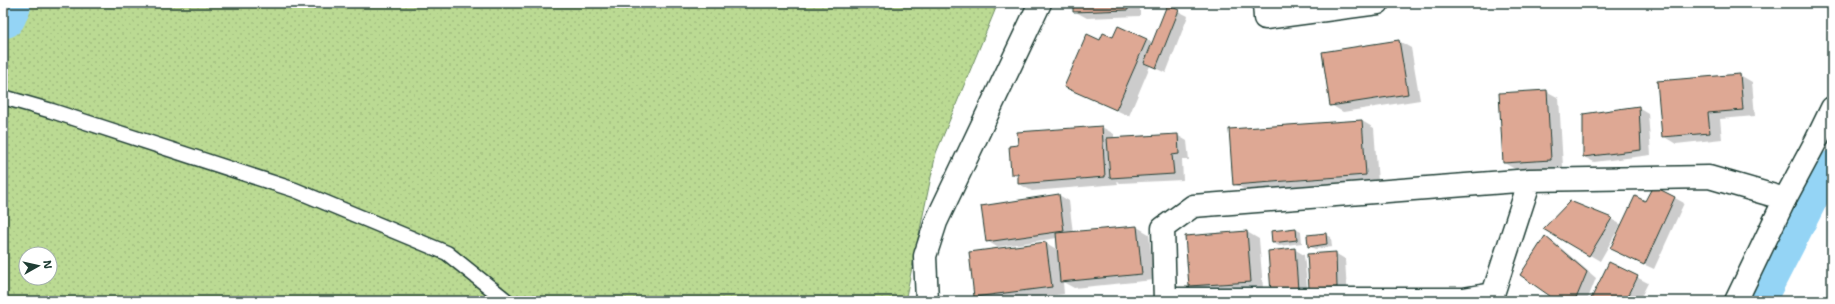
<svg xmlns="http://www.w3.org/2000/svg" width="1835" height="304" font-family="'Shantell Sans',sans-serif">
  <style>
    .grass { fill: url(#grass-dots); stroke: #6d8c64; fill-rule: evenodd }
    .shadow { fill: #0003 }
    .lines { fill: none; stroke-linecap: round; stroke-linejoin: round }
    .canal { stroke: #94d4f5; stroke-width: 28 }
    .river { stroke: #94d4f5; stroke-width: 47 }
    .building { fill: #dea894; stroke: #1f3d34 }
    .lane-casing { stroke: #1f3d34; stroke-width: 17 }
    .street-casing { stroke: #1f3d34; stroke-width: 25 }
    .secondary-casing { stroke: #1f3d34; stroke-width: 25 }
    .lane { stroke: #fff; stroke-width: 14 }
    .street { stroke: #fff; stroke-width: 22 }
    .secondary { stroke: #fff; stroke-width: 22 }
  </style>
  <defs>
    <pattern id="grass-dots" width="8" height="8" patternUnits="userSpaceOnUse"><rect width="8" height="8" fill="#bbda93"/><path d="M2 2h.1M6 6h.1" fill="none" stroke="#a0bc7f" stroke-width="1.8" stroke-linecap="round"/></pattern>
  </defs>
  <rect width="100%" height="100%" fill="#fff"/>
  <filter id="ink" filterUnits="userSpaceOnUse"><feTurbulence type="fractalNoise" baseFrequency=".025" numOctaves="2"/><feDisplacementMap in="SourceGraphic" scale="8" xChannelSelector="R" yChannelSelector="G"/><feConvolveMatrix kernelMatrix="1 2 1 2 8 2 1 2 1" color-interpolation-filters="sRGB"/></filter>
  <g filter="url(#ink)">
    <path class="grass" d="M3,3H998L936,153L905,301H3ZM26,254H50V278H26Z"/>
    <path class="shadow" d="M1074,3H1140V16L1087,18L1074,11Z
      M1178,11L1188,16L1166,73L1150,66L1129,116L1065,87L1101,41L1114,38L1146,39L1153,43Z
      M1399,41L1411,48L1420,100L1343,112L1331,105Z
      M1740,75L1752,82L1755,116L1720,119L1722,139L1676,144L1663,136Z
      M1546,91L1559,98L1563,167L1517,170L1504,163Z
      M1638,107L1648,113L1651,155L1594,162L1584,157Z
      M1362,121L1374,128L1378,182L1247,191L1234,184Z
      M1102,127L1114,134V139L1177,135L1187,141L1189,160H1182L1183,180L1120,183L1117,181L1118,184L1032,191L1019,184V178L1012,174Z
      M1059,195L1069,201L1073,233L1137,227L1149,234L1154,280L1074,288L1063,282L1064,294L1006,301H984L975,296L1046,243L1058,250L1057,238L997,247L987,241Z
      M1675,198L1684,203L1654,269L1621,254V227L1620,226L1600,261L1545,229L1611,219L1622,225L1646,203Z
      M1295,229L1301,232L1302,243L1279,246L1273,243Z
      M1247,232L1259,239L1263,288L1202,293L1190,286Z
      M1325,234L1331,237L1332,247L1315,249L1309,246Z
      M1545,237L1555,243L1596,278L1587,301H1559Z
      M1294,249L1304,255L1308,295L1282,298Z
      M1335,253L1345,259L1347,292L1319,294L1310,288Z
      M1609,263L1648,283L1639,301H1591Z
      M1138,300L1141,301H1128Z"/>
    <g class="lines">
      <path class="canal" d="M1762,301L1832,164"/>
      <path class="river" d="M3,15L8,3"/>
    </g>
    <path class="building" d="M1073,3H1128V10L1073,12Z
      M1167,5L1179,10L1156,68L1144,63Z
      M1118,26L1147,39L1116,110L1064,87L1087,34L1100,40L1103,33L1113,37Z
      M1399,40L1408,94L1330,106L1322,52Z
      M1740,74L1743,110L1708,113L1710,133L1662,137L1657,81Z
      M1547,90L1551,160L1503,163L1499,93Z
      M1639,106L1641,150L1583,157V114Z
      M1362,120L1366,175L1233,185L1229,129Z
      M1102,126L1105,177L1018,184V174H1011L1009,146L1018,145L1017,132Z
      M1178,134L1179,154L1172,155L1174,174L1110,178L1107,138Z
      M1653,186L1675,197L1644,265L1610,249L1635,196L1645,201Z
      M1059,194L1064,231L986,242L981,206Z
      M1570,201L1612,218L1589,256L1543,229Z
      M1137,226L1142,274L1060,282L1056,233Z
      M1296,228L1297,240L1272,243L1271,231Z
      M1247,231L1251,282L1189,286L1185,236Z
      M1326,233L1327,244L1308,247L1307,235Z
      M1545,236L1587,272L1575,301H1557L1520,275Z
      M1046,242L1052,287L974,297L969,252Z
      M1295,248L1298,290L1271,293L1268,251Z
      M1336,252L1337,287L1309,288L1307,254Z
      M1609,262L1638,276L1626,301H1590Z"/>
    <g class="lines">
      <defs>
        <path id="lane" d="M3,97L52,111L295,190L447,253L507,301"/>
        <path id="street" d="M1264,3L1265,18L1378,3
          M1165,299H1463L1493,294L1530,180
          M927,301L925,256L936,222L1040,3
          M1165,301L1163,228L1193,206L1530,180L1709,177L1785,199"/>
        <path id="secondary" d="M1736,301L1785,199L1815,143L1832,108"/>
      </defs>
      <use href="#lane" class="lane-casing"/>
      <use href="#street" class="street-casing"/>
      <use href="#secondary" class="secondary-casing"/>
      <use href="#lane" class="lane"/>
      <use href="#street" class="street"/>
      <use href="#secondary" class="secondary"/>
    </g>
  </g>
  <rect width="1835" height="304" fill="none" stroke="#fff" stroke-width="16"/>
  <rect x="8" y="8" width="1819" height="288" fill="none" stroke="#1f3d34" stroke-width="1.5" filter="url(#ink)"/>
  <g transform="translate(38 266) rotate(82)"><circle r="19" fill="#ffffff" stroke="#a5b1ae"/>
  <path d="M0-3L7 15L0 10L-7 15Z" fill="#1f3d34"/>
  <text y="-6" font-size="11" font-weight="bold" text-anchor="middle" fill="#1f3d34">N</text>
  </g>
</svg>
